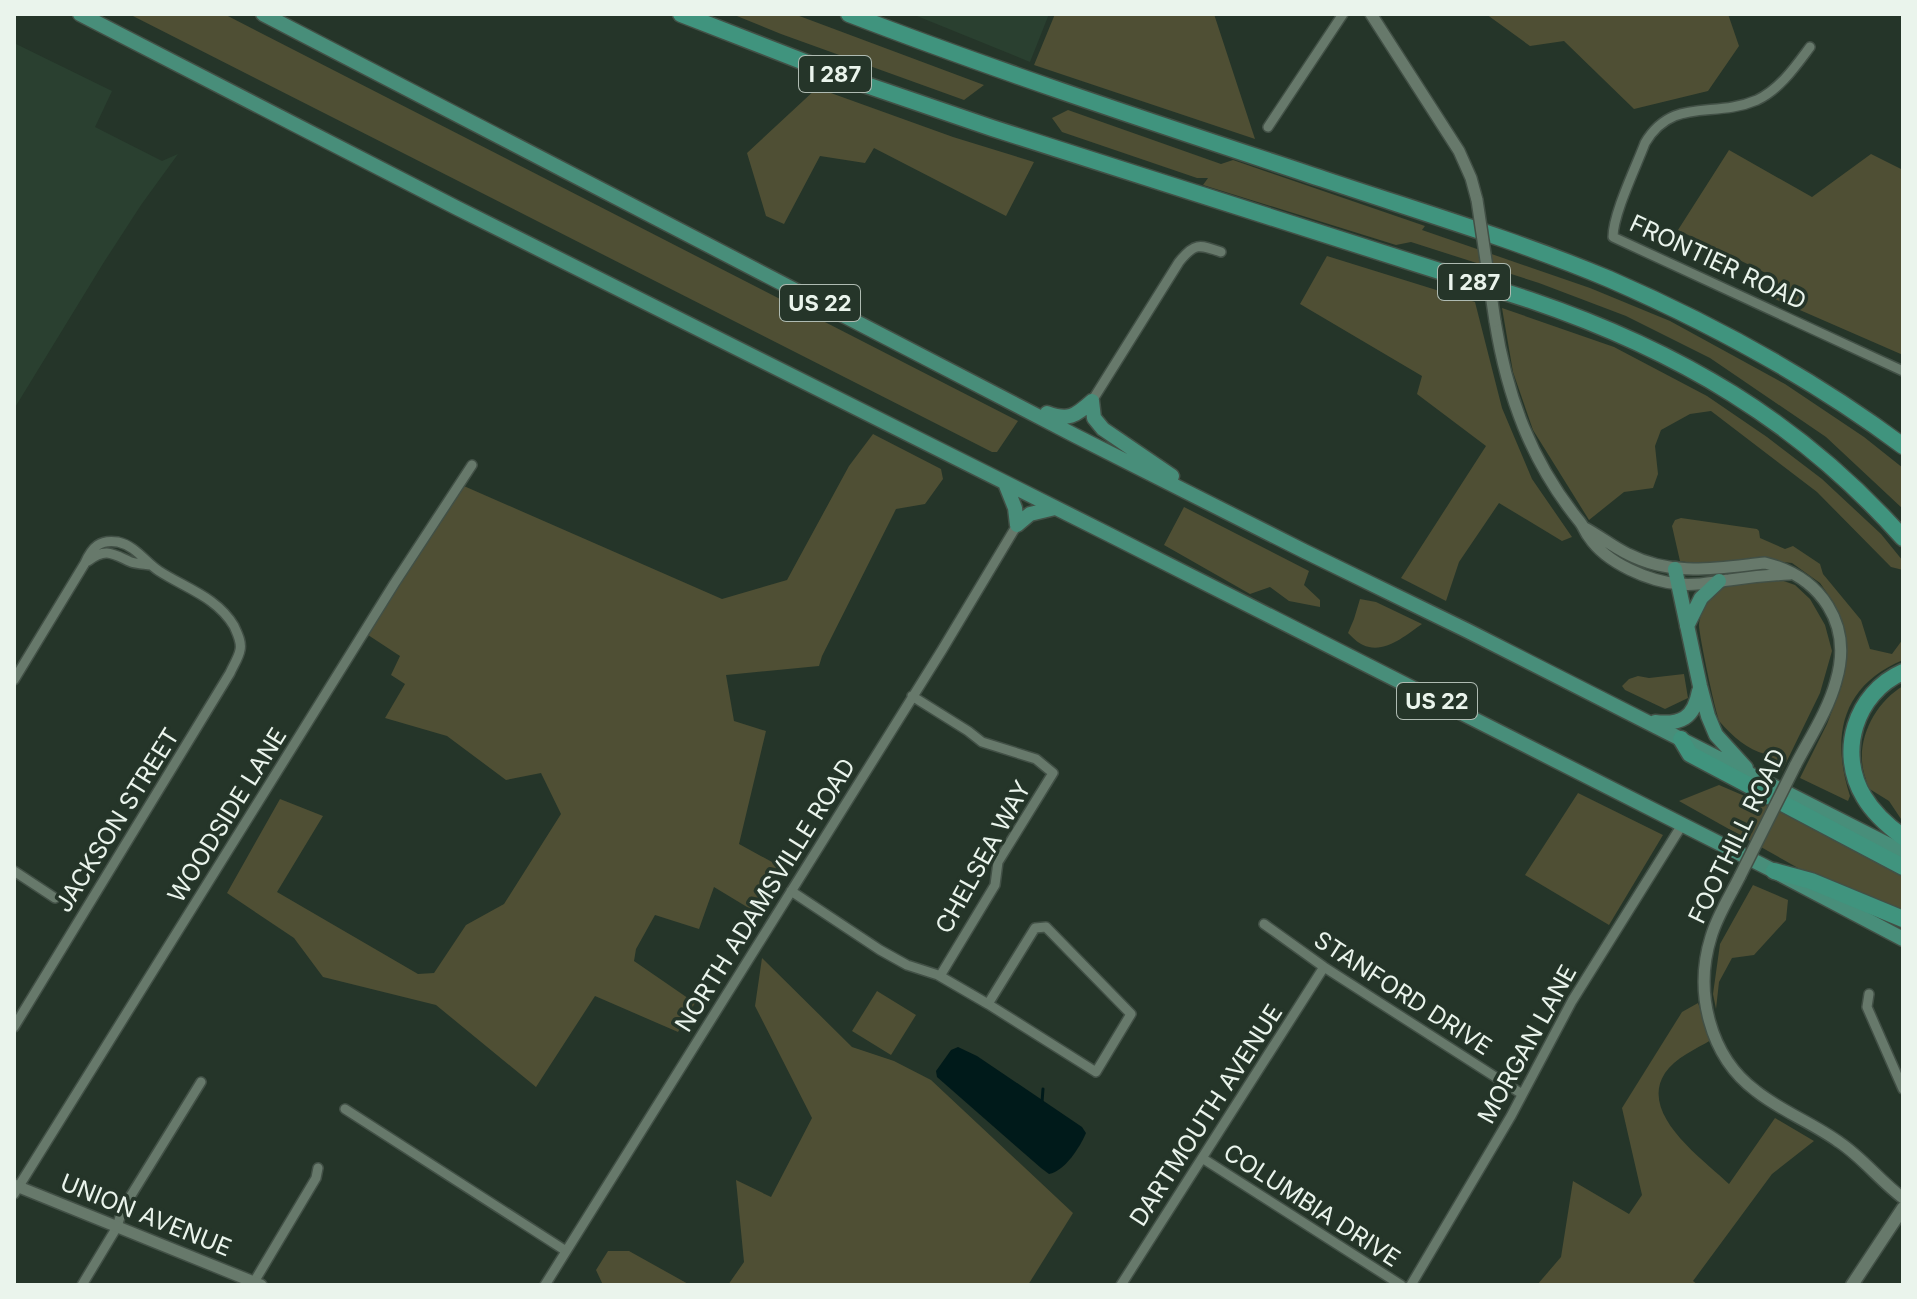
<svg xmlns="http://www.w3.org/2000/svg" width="1917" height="1299" font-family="Inter,sans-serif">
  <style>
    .built { fill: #2a4030 }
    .green { fill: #4f4f34 }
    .water { fill: #001a1a }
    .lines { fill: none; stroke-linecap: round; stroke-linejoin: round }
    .stream { stroke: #001a1a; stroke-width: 3 }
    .minor-casing { stroke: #425046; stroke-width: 12 }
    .tertiary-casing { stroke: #425046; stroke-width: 14 }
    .secondary-casing { stroke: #425046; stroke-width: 15 }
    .trunk-casing { stroke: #425046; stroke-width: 17 }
    .motorway-casing { stroke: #425046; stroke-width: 19 }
    .minor { stroke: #67796b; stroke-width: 9 }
    .tertiary { stroke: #67796b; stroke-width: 11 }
    .secondary { stroke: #67796b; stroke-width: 12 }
    .trunk { stroke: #488e7a; stroke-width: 14 }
    .motorway { stroke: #40947e; stroke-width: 16 }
    .tertiary-bridge-casing { stroke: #425046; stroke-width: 14; stroke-linecap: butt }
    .tertiary-bridge { stroke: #67796b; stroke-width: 11 }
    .labels { text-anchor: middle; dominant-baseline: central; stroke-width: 7; stroke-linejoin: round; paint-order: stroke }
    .shield { fill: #253529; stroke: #afbbb2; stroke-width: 2 }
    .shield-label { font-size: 22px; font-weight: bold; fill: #eaf4ec }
    .street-label { font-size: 24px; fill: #eaf4ec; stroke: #253529 }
  </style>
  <rect width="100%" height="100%" fill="#253529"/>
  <path class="built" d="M912,14H1049L1030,62Z
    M14,43L112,91L95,127L162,161L178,154L141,205L104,262L14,409Z"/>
  <path class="green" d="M129,14H224L1018,421L997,452H992Z
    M732,14H794L984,85L964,100L781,34Z
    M1055,14H1214L1255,139L1034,65Z
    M1486,14H1728L1739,46L1708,91L1634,109L1564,41L1530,46Z
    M817,88L953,137L1034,162L1006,216L874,148L865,163L820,156L784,224L766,216L747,153Z
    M1068,110L1221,164L1233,160L1425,226L1422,230L1590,288L1670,321L1785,384L1864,437L1903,468V509L1826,437L1710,358L1626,316L1539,283L1411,242L1396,245L1203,185L1208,178H1197L1062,132L1052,118Z
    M1729,150L1812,197L1871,154L1903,170V355L1761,293L1776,278L1678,230Z
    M1327,256L1475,302L1502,408L1532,479L1572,537L1562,541L1499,503L1459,562L1446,601L1401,578L1486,446L1417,394L1422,376L1300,304Z
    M1502,308L1614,347L1707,396L1767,437L1822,479L1881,534L1903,561V570L1891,567L1817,492L1711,411L1690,414L1661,430L1655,446L1658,474L1653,488L1624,492L1589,520L1533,430L1513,372Z
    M873,434L941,469L943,479L925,504L896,509L822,656L819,666L726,675L734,721L766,731L739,844L783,868L752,910L714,887L699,929L655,915L636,949L634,961L695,1003L678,1032L595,996L536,1087L436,1005L323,977L294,938L227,893L280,799L323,816L277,892L418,974L434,973L466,925L504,904L561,814L541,773L506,780L447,736L385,718L405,684L391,675L400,656L365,633L457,483L722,599L787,580L849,466Z
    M1184,507L1309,571L1304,585L1320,600V607L1289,601L1270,587L1250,594L1164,545Z
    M1681,518L1757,529L1759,531L1760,538L1785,549L1793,546L1820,564L1823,574L1861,620L1870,649L1892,654L1903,639V660C1841,686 1831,737 1850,796L1848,801L1800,778L1827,724L1842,685L1845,631L1834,603L1820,583L1792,563L1755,559L1693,565L1692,563L1680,561L1672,526L1675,520Z
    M1775,578L1795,585L1810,599L1825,625L1832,651L1820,693L1782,771L1769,763L1765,754C1748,750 1732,736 1720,722C1716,716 1699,635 1699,625C1700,611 1712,590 1726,584C1735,580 1763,579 1775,578Z
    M1360,599L1376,602L1422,624C1406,635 1384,655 1363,645C1358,643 1352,637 1348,633L1354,619Z
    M1684,674L1688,698L1665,709L1625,690L1622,686L1629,679L1638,676L1649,678Z
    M1903,686V822L1889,801L1868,788C1867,781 1864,775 1863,769C1857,737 1876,702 1903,686Z
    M1719,785L1784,813L1903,876V911L1807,873L1679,801Z
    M1578,793L1663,835L1609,925L1525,875Z
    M1753,885L1788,900L1786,920L1754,955L1732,958L1719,982L1716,1009L1713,994L1720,944Z
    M762,958L852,1047L894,1061L931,1080L1073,1213L1028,1285H728L744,1262L736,1180L771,1197L812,1118L755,1006Z
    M877,991L916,1015L891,1055L852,1031Z
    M1698,1003L1711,1040C1696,1049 1675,1058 1665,1073C1638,1114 1703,1159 1729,1184L1775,1118L1814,1141L1772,1174L1693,1281L1698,1285H1537L1561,1257L1573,1181L1629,1214L1642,1195L1622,1108L1682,1012Z
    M608,1251H629L690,1285H603L596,1270Z"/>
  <path class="water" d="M958,1047L977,1056L1082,1127L1086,1133C1080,1147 1065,1171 1049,1174L1041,1168L937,1077L936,1071L951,1050Z"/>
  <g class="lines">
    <path class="stream" d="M1042,1102L1043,1089"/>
    <defs>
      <path id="minor" d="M1810,47C1795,67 1780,89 1757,100C1713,119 1673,96 1645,143C1636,167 1613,214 1613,237L1903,371
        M1268,127L1343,14
        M1092,401L1179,262C1194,243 1199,244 1221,252
        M88,561C106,547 113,554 131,562C137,564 144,564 151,565
        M14,680L85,563C92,547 100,539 118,542C136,546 145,562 159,571C185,588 217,597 234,626C237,633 242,642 240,650C239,657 233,666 230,673L14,1027
        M912,696L968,731L982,742L1036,759L1053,773L998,862L995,885L940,976
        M14,871L55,898
        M791,891L880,950L907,965L938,975L988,1004
        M1264,924L1324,967L1522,1094
        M1046,927L1131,1014L1096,1072L988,1004L1035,928Z
        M1869,994L1867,1007L1903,1089
        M345,1109L566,1251
        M1202,1158L1401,1285
        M14,1194L394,584L472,465
        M254,1282L316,1178L318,1168
        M82,1285L117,1227L122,1210L201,1082
        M545,1285L942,650L1017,525
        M1121,1285L1324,967
        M1411,1285L1511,1116L1572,1001L1682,825"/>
      <path id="tertiary" d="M1371,14L1459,151L1471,178L1477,200
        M1495,321C1507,396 1531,462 1580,522C1584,527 1585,532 1589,537C1606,563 1650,582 1680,584C1696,586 1712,582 1729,580C1749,577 1769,575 1790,574
        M1585,528C1600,536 1613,547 1628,554C1673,577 1717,568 1765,563C1821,577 1853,624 1836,681C1828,711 1809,739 1795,766
        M1740,876C1730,896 1717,916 1711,937C1694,991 1709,1056 1756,1091C1781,1111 1813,1123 1839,1142C1863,1158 1880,1181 1903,1198
        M14,1185L261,1285"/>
      <path id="secondary" d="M1852,1285L1903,1208"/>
      <path id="trunk" d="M80,14L457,208L1110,535L1774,871L1903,939
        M263,14L1074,435L1304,551L1468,631L1903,852
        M1092,401L1094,418L1103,429L1172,476
        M1047,413C1069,421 1075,416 1092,401
        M1005,483L1015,508L1017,525
        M1017,525L1030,514L1055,508
        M1675,569L1700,686L1708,716L1716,735L1746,768
        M1687,626L1701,598L1719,581
        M1655,722C1681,725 1694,718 1699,691"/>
      <path id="motorway" d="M681,14L843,77L992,128L1530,300C1677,350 1799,421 1903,538
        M849,14C1005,74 1164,126 1323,179C1418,211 1516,240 1609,279C1712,324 1812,378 1903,446
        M1903,672C1855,693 1837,753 1864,797C1874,814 1888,826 1903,837
        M1681,739L1690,754L1903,867
        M1774,871L1811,881L1903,919"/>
    </defs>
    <use href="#minor" class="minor-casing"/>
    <use href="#tertiary" class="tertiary-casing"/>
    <use href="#secondary" class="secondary-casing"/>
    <use href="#trunk" class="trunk-casing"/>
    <use href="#motorway" class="motorway-casing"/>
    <use href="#minor" class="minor"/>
    <use href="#tertiary" class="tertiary"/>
    <use href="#secondary" class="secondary"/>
    <use href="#trunk" class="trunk"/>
    <use href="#motorway" class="motorway"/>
    <defs>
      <path id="tertiary-bridge" d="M1477,200L1495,321
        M1740,876L1795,766"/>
    </defs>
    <use href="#tertiary-bridge" class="tertiary-bridge-casing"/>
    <use href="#tertiary-bridge" class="tertiary-bridge"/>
  </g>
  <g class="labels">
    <g class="shield">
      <rect x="799" y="56" width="72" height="36" rx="6"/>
      <rect x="1438" y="264" width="72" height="36" rx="6"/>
      <rect x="780" y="285" width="80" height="36" rx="6"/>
      <rect x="1397" y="683" width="80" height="36" rx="6"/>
    </g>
    <g class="shield-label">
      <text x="835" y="74">I 287</text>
      <text x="1474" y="282">I 287</text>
      <text x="820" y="303">US 22</text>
      <text x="1437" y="701">US 22</text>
    </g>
    <g class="street-label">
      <text transform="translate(1718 262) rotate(25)">FRONTIER ROAD</text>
      <text transform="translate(227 815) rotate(-58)">WOODSIDE LANE</text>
      <text transform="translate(117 820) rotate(-58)">JACKSON STREET</text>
      <text transform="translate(1737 836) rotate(-64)">FOOTHILL ROAD</text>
      <text transform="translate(983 857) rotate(-61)">CHELSEA WAY</text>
      <text transform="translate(765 895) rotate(-58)">NORTH ADAMSVILLE ROAD</text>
      <text transform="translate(1403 993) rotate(33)">STANFORD DRIVE</text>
      <text transform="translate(1527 1044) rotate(-61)">MORGAN LANE</text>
      <text transform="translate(1206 1115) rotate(-57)">DARTMOUTH AVENUE</text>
      <text transform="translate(1312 1205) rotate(33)">COLUMBIA DRIVE</text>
      <text transform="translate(146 1215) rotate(22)">UNION AVENUE</text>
    </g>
  </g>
  <rect width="1917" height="1299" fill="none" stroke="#eaf4ec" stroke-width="32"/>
</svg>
